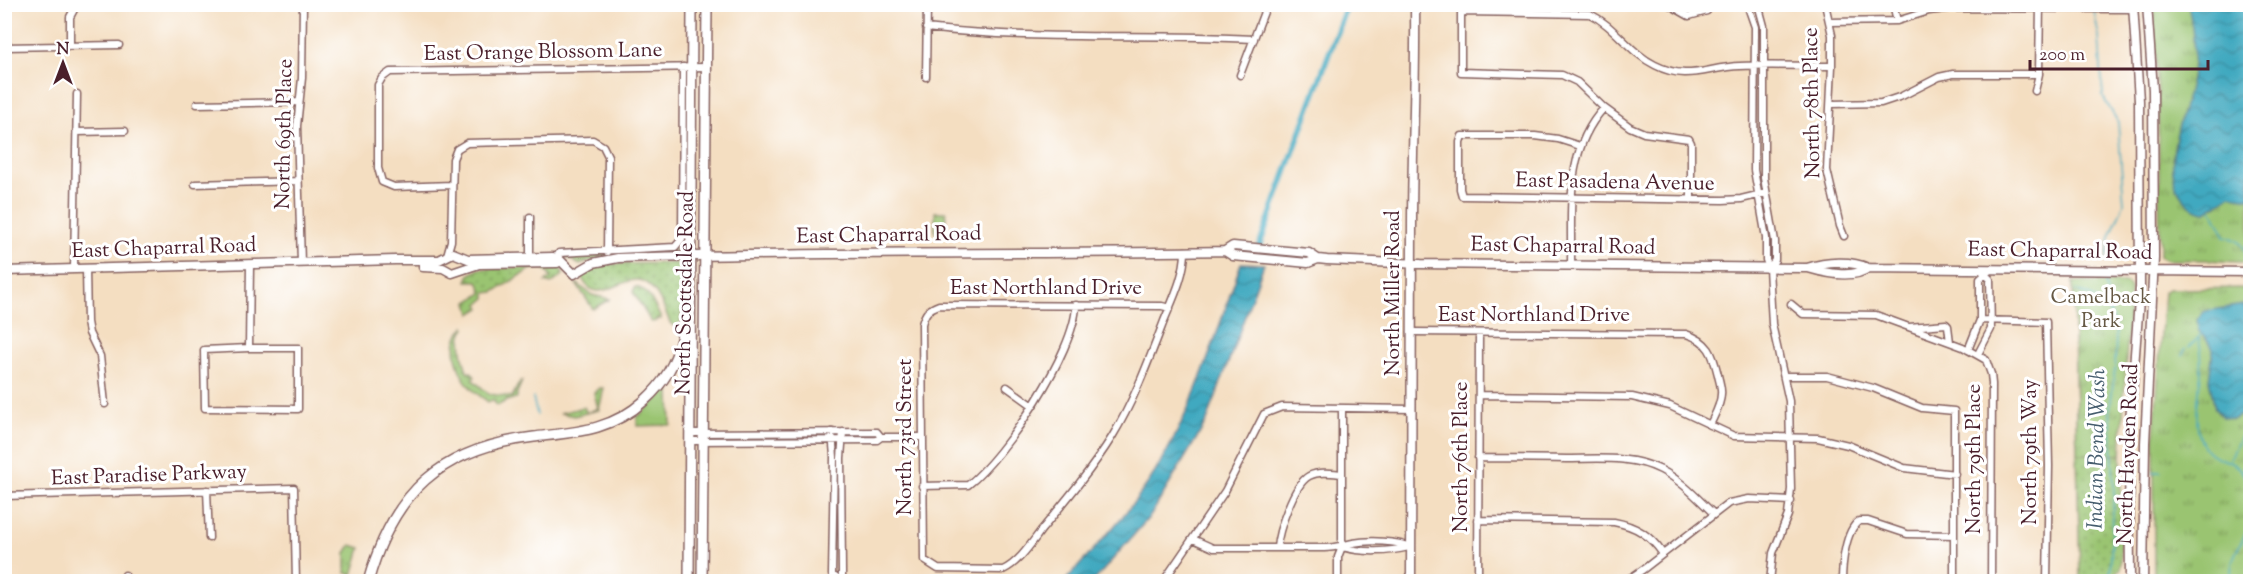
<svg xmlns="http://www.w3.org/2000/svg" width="2255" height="586" font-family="'Sorts Mill Goudy',serif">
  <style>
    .grass { fill: url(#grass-dots); stroke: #72724e; stroke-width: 1.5 }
    .park { fill: url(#park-tufts); stroke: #72724e; stroke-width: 1.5 }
    .pitch { fill: #9ac471; stroke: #72724e; stroke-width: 1.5 }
    .water { fill: url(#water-waves); stroke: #456476; stroke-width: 1.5 }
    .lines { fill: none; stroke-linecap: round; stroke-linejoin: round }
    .stream { stroke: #40a9c0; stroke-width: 1.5 }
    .canal { stroke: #40a9c0; stroke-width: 6 }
    .street-casing { stroke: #866260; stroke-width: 9 }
    .secondary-casing { stroke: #866260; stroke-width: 11 }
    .primary-casing { stroke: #866260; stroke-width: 12 }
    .street { stroke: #fff; stroke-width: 6 }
    .secondary { stroke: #fff; stroke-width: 8 }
    .primary { stroke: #fff; stroke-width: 9 }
    .labels { text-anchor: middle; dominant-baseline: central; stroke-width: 6; stroke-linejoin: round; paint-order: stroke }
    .street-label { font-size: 21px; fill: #4a1f2b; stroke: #fff }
    .park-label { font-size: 21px; fill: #665944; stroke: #fff }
    .water-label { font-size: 22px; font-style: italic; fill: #465d6e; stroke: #fff }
  </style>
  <defs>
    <pattern id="grass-dots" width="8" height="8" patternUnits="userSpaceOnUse" patternTransform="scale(1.5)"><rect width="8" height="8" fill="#9ac471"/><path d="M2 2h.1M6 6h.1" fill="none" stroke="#809f5d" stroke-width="1.8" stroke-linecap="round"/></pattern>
    <pattern id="park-tufts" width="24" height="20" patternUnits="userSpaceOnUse" patternTransform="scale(1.5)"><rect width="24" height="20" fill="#9ac471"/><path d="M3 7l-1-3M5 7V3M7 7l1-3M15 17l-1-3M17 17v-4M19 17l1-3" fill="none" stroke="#809f5d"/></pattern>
    <pattern id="water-waves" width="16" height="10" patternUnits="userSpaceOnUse" patternTransform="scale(1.5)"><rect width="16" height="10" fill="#40a9c0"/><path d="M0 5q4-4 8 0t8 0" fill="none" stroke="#38899c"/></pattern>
  </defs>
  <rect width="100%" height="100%" fill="#fff"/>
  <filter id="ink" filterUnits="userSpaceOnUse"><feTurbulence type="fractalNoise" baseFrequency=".0167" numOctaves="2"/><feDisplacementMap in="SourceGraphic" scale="12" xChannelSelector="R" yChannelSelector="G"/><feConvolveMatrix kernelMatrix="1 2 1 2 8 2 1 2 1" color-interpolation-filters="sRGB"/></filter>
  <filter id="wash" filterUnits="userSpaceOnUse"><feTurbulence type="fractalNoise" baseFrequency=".008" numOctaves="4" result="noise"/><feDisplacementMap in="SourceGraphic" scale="24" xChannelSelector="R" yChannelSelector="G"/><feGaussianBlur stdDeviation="1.35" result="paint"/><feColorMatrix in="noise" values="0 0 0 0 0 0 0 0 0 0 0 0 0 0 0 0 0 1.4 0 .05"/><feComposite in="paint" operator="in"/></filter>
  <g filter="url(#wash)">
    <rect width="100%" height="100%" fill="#f4dec1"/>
    <path class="grass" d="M678,249L677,251L606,255L580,265L564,256Z
      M679,263L685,268V276L680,327C678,327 672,325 671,324C669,322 668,317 667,315C663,304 653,285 642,281C623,274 596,309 582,278L584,272L603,264Z
      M558,267L561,268L563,275L551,284L545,282L551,278L545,269H531L494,292L486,293V298L479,304L481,308L471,314L468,302L481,294L482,291L478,281H467L470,274L479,269Z
      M575,282L592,295L610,299L593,309Z
      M2073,282L2121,427V561L2120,569L2116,572V581H2080Z
      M635,287C648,288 656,308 661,319H656L657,321L651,322L633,292Z
      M465,326L466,328C457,336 463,361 468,373L471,372L475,377L472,379L489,394L512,397L519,383L522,381L517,393V398L506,401L497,406L493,400L488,402C482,397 475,393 470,387C457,372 447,341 465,326Z
      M600,388H604L599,410L574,416L560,413L584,407L587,413L598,408L594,393Z"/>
    <path class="park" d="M2153,5H2250V263L2206,260H2167L2160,256L2158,99Z
      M2073,282L2127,283L2130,289L2121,455L2077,454Z
      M2250,288V581L2154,582V435L2164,292L2168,289Z
      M664,390H670L671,425L637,426V417L662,395Z
      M351,545L361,548L353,575L346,573V553Z"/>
    <path class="pitch" d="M935,212H946L945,233H935Z"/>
    <path class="water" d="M2188,5H2246L2250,15V198L2231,195L2205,212C2196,211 2192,207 2186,201C2155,171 2187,109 2192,73C2195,51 2193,26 2188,5Z
      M1241,263L1264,264L1207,421L1151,515L1094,581H1065C1093,550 1124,518 1148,483C1192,417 1215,337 1241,263Z
      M2243,305L2250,306V402L2244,413L2233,419L2222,417L2215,409L2209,380L2213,350L2211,345L2198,330L2197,319L2205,311Z"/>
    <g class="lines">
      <path class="stream" d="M2094,11L2099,37L2103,97L2118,122L2124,204L2110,236L2106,261
        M2212,209L2225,236C2237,239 2243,243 2247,256
        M2105,282L2109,308L2116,332L2115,368L2110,409L2114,488L2110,582
        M2076,291C2092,295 2101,301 2111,315
        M2201,334L2198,338C2209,369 2189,410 2201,440C2212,470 2244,448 2250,495
        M2189,347L2197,339
        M2182,356L2185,349
        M533,398L537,415
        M2230,459L2250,417
        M2149,472H2161
        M2150,574L2166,578L2170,582
        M2232,582C2227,556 2243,545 2250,523"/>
      <path class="canal" d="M1257,252L1347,4"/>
    </g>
  </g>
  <g filter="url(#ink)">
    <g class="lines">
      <defs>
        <path id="street" d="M1461,4V72L1562,75L1577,82L1604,108L1630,127L1644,133L1689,139L1691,143V200
          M1668,4L1689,16L1707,11
          M1747,4L1755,27L1754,170L1766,238V260L1769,268L1772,324L1789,401L1791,489L1788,515L1773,553L1770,582
          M1758,4L1764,26V178L1775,241V260L1769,268
          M1825,4L1832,35V66L1827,170L1840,226L1844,236
          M1893,4L1897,21
          M1462,12L1590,14C1615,26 1630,53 1655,65C1688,82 1707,67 1740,66C1771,65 1802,66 1832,66
          M1830,22L1897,21L1929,11L1954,8L2134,9
          M926,28C1035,41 1145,33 1254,39
          M70,46V17L77,4
          M4,47L119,45
          M1240,75L1267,4
          M926,77L927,4
          M2035,91L2039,74L2040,4
          M197,104L298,102
          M1832,104L1881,103L1902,96L1939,77L1953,74H2039
          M77,132L125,131
          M1580,146L1558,139L1535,136H1462L1460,142V189L1462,196L1723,200L1741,199L1766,193
          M195,184L298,181
          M452,185L394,187L382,182L378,168V85L382,78L390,72L707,67
          M447,255L451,241L453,159L457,149L467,143L593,140L603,146L608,156L607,252
          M530,257V217
          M556,258L559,253L675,247L682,239L683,67
          M301,263L297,126L302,78L303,4
          M1571,265C1572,211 1564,151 1604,108
          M74,269L77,94
          M86,269L87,322L89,333L100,356L105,404
          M1791,304L1803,314L1876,315L1963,347L1986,360L1991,374L1992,384L1991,582
          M1170,308L1162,306L939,305C928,309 925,313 922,324L924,560L938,569L1003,570C1020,562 1032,542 1043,528C1067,499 1092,469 1112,437C1134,401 1149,360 1164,321C1173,299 1185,275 1185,251
          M1980,320L2046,322L2049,466L2047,582
          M1909,327L1946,324L1948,326L1950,342
          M1411,332L1686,334C1709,341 1713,354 1718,375C1719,381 1722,388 1721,394C1721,405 1714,416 1710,425
          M249,348H298V409L205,408L204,350Z
          M249,348L250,264
          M1968,350L1980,320V279L1988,272
          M1978,354L1991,329L1990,279L1980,269
          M1784,376H1827L1873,388L1922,408L1954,411V582
          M1007,387L1032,405
          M1479,395L1632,397L1670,406L1734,436L1818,438L1848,445L1904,468L1955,474
          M832,432L834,457L832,575L838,579L842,577V573L841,458L843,432
          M690,433L877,432L881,437
          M690,441L877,440L881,437H923
          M1478,458C1507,458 1536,458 1566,459C1597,459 1632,455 1661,470C1682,481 1697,498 1714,514
          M922,486L968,485C1005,456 1075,352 1076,305
          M207,490L209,538
          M4,496L294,488L296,582
          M1478,520L1614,522C1636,526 1650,535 1663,554
          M1193,539L1213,548H1324C1334,548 1343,545 1353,543C1368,540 1397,541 1411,547
          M1342,547C1362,553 1389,552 1409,547
          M1277,548C1278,531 1294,484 1309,476C1319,471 1332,473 1342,474
          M125,575V582
          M55,582V579
          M1163,582L1225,491L1264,414L1282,407L1411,409
          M1338,582V557L1342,547V408
          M1478,582L1479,333
          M1620,582L1632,577L1645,568L1729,503L1749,499L1791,501
          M1842,582C1842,565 1845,531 1859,521H1868L1907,534L1954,535"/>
        <path id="secondary" d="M1225,251L1233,256L1308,263L1318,259
          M423,267L443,268L452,273L479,264L557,263
          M1808,268C1825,273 1854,279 1868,268
          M4,271L395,260H439L453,253L468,259L553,257L559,259L574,274L593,263L618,258C820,251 1022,255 1225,251L1233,246L1309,253L1318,259L1327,260L1421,264L1807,268C1826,262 1851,260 1868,268L2250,272
          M1411,582C1411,463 1411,345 1412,227C1412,153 1416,79 1415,4
          M2130,582L2129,434L2140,287L2139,101L2133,4
          M2143,582L2145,443L2154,258L2153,90L2147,4"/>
        <path id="primary" d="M368,582C393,492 441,448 534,437C576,432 611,431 644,401C662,385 676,363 681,339C683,327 684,315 690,304
          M689,582L692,4
          M702,582L707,4"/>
      </defs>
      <use href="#street" class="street-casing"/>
      <use href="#secondary" class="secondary-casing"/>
      <use href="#primary" class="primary-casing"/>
      <use href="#street" class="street"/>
      <use href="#secondary" class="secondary"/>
      <use href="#primary" class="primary"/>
    </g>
  </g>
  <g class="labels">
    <g class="street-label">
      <text transform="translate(543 53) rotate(-1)">East Orange Blossom Lane</text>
      <text transform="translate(1813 103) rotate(-91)">North 78th Place</text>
      <text transform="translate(285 134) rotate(-89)">North 69th Place</text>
      <text transform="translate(1615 183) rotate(1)">East Pasadena Avenue</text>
      <text transform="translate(889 236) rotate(-1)">East Chaparral Road</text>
      <text transform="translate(1563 247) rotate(1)">East Chaparral Road</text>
      <text transform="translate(164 249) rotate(-2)">East Chaparral Road</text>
      <text transform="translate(2060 252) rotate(1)">East Chaparral Road</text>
      <text x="1046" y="289">East Northland Drive</text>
      <text transform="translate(686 293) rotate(-89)">North Scottsdale Road</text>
      <text transform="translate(1394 293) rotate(-90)">North Miller Road</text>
      <text x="1534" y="316">East Northland Drive</text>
      <text transform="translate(906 437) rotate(-90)">North 73rd Street</text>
      <text transform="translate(2031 452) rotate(-90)">North 79th Way</text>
      <text transform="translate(2129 454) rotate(-88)">North Hayden Road</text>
      <text transform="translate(1462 457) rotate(-90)">North 76th Place</text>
      <text transform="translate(1975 459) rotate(-90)">North 79th Place</text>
      <text transform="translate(149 476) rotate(-2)">East Paradise Parkway</text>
    </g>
    <g class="park-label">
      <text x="2101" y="298">Camelback<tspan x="2101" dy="24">Park</tspan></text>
    </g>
    <g class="water-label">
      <text transform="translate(2098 449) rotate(-89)">Indian Bend Wash</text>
    </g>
  </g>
  <rect width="2255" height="586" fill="none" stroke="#fff" stroke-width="24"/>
  <g transform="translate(63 63)" stroke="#ffffff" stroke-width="4.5" paint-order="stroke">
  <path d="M0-4.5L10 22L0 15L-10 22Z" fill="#4a1f2b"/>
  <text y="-9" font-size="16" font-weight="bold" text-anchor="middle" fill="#4a1f2b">N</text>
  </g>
  <path d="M2030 60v9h178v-9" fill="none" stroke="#4a1f2b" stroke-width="3"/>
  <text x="2039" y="60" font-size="18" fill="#4a1f2b" stroke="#ffffff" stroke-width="4.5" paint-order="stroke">200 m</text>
</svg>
